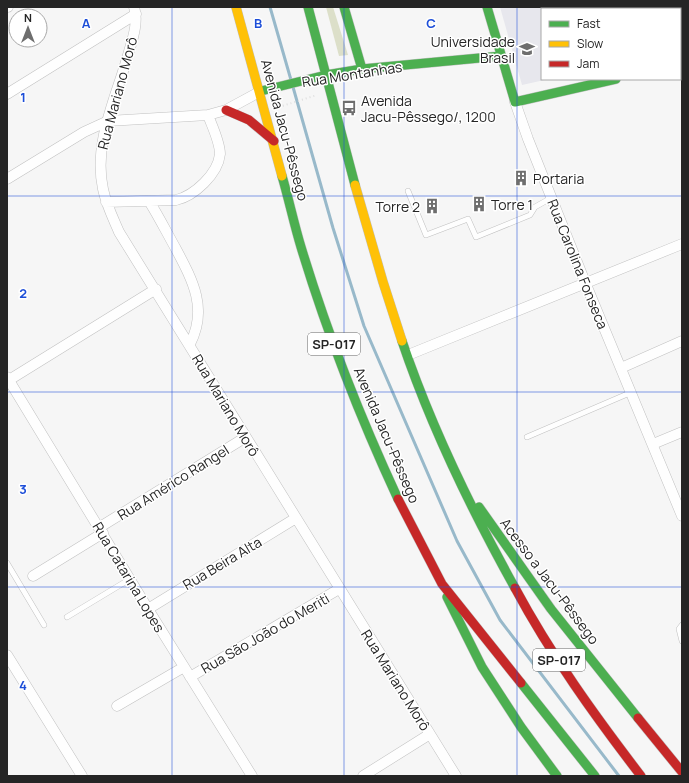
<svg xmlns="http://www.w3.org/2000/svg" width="689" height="783" font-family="Manrope,sans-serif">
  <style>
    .built { fill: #e7e7ed }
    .green { fill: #dcdfc9 }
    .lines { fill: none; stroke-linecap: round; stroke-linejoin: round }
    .stream { stroke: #98b9ca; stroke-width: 3 }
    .lane-casing { stroke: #c1c1c1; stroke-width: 6 }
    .street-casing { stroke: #c1c1c1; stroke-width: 11 }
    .fast-casing { stroke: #c1c1c1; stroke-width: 10 }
    .slow-casing { stroke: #c1c1c1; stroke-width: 10 }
    .jam-casing { stroke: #c1c1c1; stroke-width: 10 }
    .path { stroke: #dedede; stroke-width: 2; stroke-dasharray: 1 3; stroke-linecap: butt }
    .lane { stroke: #fefefe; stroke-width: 5 }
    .street { stroke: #fefefe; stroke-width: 10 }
    .fast { stroke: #4caf50; stroke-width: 9 }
    .slow { stroke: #ffc107; stroke-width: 9 }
    .jam { stroke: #c62828; stroke-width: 9 }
    .grid { fill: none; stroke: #1d4ed8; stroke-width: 1; stroke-opacity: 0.55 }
    .labels { text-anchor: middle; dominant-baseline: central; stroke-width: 3; stroke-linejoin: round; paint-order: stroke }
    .shield { fill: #fff; stroke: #666; stroke-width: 1 }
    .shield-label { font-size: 13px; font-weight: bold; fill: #252525 }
    .poi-label { font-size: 14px; fill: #252525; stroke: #fff; text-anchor: start }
    .street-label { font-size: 14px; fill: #252525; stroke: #fff }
    .grid-label { font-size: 13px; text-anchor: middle; font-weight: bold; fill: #1d4ed8; stroke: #fff; stroke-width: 3; stroke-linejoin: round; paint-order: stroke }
  </style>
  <rect width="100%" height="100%" fill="#f6f6f6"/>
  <path class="built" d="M500,7H661L662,9H542V79H549L522,85Z"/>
  <path class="green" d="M326,7H333L348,55L339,56Z"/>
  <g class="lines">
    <path class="stream" d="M270,7L291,80
      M293,87L333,228L364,326L457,541L500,620L619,776"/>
    <defs>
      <path id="lane" d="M408,191L426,235L468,219L476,237L530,215L535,207L551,198
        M527,437L632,392
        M7,563L44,625
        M67,617L130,579
        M682,625L679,629L682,641"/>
      <path id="street" d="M7,7H8
        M134,7C139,22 132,41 128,55C116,98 93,143 103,189C106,204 113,218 119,232L456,776
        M674,7L675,9
        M680,26L682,33
        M7,94L136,14
        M515,102L528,139L585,282L682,516
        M7,179L84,132L108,121L208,115L226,110L261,91
        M149,201C159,217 167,233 176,249C193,281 208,309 190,344
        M106,202L176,200C194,196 218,174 220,154C220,142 212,126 208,115
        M408,355L682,244
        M621,368L682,341
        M7,377L148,609L252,776
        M9,380L156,289
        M653,444L682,432
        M100,527L246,437
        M33,576L103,533
        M148,609L296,518
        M7,655L82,776
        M190,677L339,589
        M117,706L184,667
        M363,776L430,734"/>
      <path id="fast" d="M308,7L355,185
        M344,7L362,69
        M487,7L515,102L616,79
        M261,91L326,75L362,69L501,56
        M282,176C289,200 294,224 301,247C327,333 360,417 398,499
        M402,341C431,427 471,509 515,588
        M479,507L551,609L638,718
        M447,597L482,667L521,727L557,776
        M521,683L595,776"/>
      <path id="slow" d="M236,7L282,176
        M680,64H682
        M355,185L383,282L402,341"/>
      <path id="jam" d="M226,110L249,120L274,141
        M398,499L442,584L521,683
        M515,588C551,655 595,716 641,776
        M638,718L682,772"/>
    </defs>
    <use href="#lane" class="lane-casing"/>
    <use href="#street" class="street-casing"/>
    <use href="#fast" class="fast-casing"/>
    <use href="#slow" class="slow-casing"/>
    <use href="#jam" class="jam-casing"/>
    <path class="path" d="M279,107L317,95"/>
    <use href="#lane" class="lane"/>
    <use href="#street" class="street"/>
    <use href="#fast" class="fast"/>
    <use href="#slow" class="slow"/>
    <use href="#jam" class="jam"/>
  </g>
  <path class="grid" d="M172,7V776M344,7V776M517,7V776M7,196H682M7,392H682M7,587H682"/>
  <defs>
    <symbol id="university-bare" viewBox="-9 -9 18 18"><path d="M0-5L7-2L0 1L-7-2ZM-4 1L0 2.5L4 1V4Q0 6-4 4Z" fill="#6e6e6e" stroke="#fff" stroke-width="2.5" paint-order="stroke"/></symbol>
    <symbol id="bus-bare" viewBox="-9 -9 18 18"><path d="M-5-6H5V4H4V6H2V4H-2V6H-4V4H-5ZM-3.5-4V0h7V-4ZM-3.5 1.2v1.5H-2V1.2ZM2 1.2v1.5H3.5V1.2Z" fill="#6e6e6e" stroke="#fff" stroke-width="2.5" paint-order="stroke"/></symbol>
    <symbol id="building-bare" viewBox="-9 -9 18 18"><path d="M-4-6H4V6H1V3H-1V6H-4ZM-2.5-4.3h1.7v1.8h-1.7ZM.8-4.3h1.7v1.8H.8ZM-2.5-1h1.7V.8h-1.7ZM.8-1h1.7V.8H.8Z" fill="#6e6e6e" stroke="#fff" stroke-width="2.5" paint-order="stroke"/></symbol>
  </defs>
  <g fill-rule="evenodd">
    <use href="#university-bare" x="516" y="38" width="22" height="22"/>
    <use href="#bus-bare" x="338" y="97" width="22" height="22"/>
    <use href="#building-bare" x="510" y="167" width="22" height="22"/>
    <use href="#building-bare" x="468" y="193" width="22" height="22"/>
    <use href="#building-bare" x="421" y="195" width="22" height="22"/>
  </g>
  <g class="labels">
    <g class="shield">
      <rect x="308" y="333" width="52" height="22" rx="3"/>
      <rect x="533" y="649" width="52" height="22" rx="3"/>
    </g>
    <g class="shield-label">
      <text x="334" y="344">SP-017</text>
      <text x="559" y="660">SP-017</text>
    </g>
    <g class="poi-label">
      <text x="515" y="41" text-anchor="end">Universidade<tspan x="515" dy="16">Brasil</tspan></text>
      <text x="361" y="100">Avenida<tspan x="361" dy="16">Jacu-Pêssego/, 1200</tspan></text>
      <text x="533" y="178">Portaria</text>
      <text x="491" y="204">Torre 1</text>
      <text x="420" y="206" text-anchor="end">Torre 2</text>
    </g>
    <g class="street-label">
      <text transform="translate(352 74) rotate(-9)">Rua Montanhas</text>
      <text transform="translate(117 93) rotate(-75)">Rua Mariano Morô</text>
      <text transform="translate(285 130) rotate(75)">Avenida Jacu-Pêssego</text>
      <text transform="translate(578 264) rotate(68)">Rua Carolina Fonseca</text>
      <text transform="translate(226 405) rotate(59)">Rua Mariano Morô</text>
      <text transform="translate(387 435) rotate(67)">Avenida Jacu-Pêssego</text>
      <text transform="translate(173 482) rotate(-32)">Rua Américo Rangel</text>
      <text transform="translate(222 563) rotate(-31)">Rua Beira Alta</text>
      <text transform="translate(129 577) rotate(59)">Rua Catarina Lopes</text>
      <text transform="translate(550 581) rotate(53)">Acesso a Jacu-Pêssego</text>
      <text transform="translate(265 633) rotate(-30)">Rua São João do Meriti</text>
      <text transform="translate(396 680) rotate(58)">Rua Mariano Morô</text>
    </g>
  </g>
  <g class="grid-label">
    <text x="86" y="28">A</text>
    <text x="258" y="28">B</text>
    <text x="431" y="28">C</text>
    <text x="23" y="102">1</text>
    <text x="23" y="298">2</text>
    <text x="23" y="494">3</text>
    <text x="23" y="690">4</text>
  </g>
  <rect width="689" height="783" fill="none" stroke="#252525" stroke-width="16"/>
  <rect x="541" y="8" width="140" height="72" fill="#ffffff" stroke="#a8a8a8"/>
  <rect x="549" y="21" width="20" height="6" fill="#4caf50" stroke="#a8a8a8"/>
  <text x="577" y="28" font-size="12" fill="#252525">Fast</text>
  <rect x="549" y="41" width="20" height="6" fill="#ffc107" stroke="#a8a8a8"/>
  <text x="577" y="48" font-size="12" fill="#252525">Slow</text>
  <rect x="549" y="61" width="20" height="6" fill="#c62828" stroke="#a8a8a8"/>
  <text x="577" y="68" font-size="12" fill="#252525">Jam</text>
  <g transform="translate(28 28)"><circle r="19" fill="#ffffff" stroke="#a8a8a8"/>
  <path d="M0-3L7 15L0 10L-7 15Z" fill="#6e6e6e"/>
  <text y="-6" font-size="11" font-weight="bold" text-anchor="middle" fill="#252525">N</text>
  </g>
</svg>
